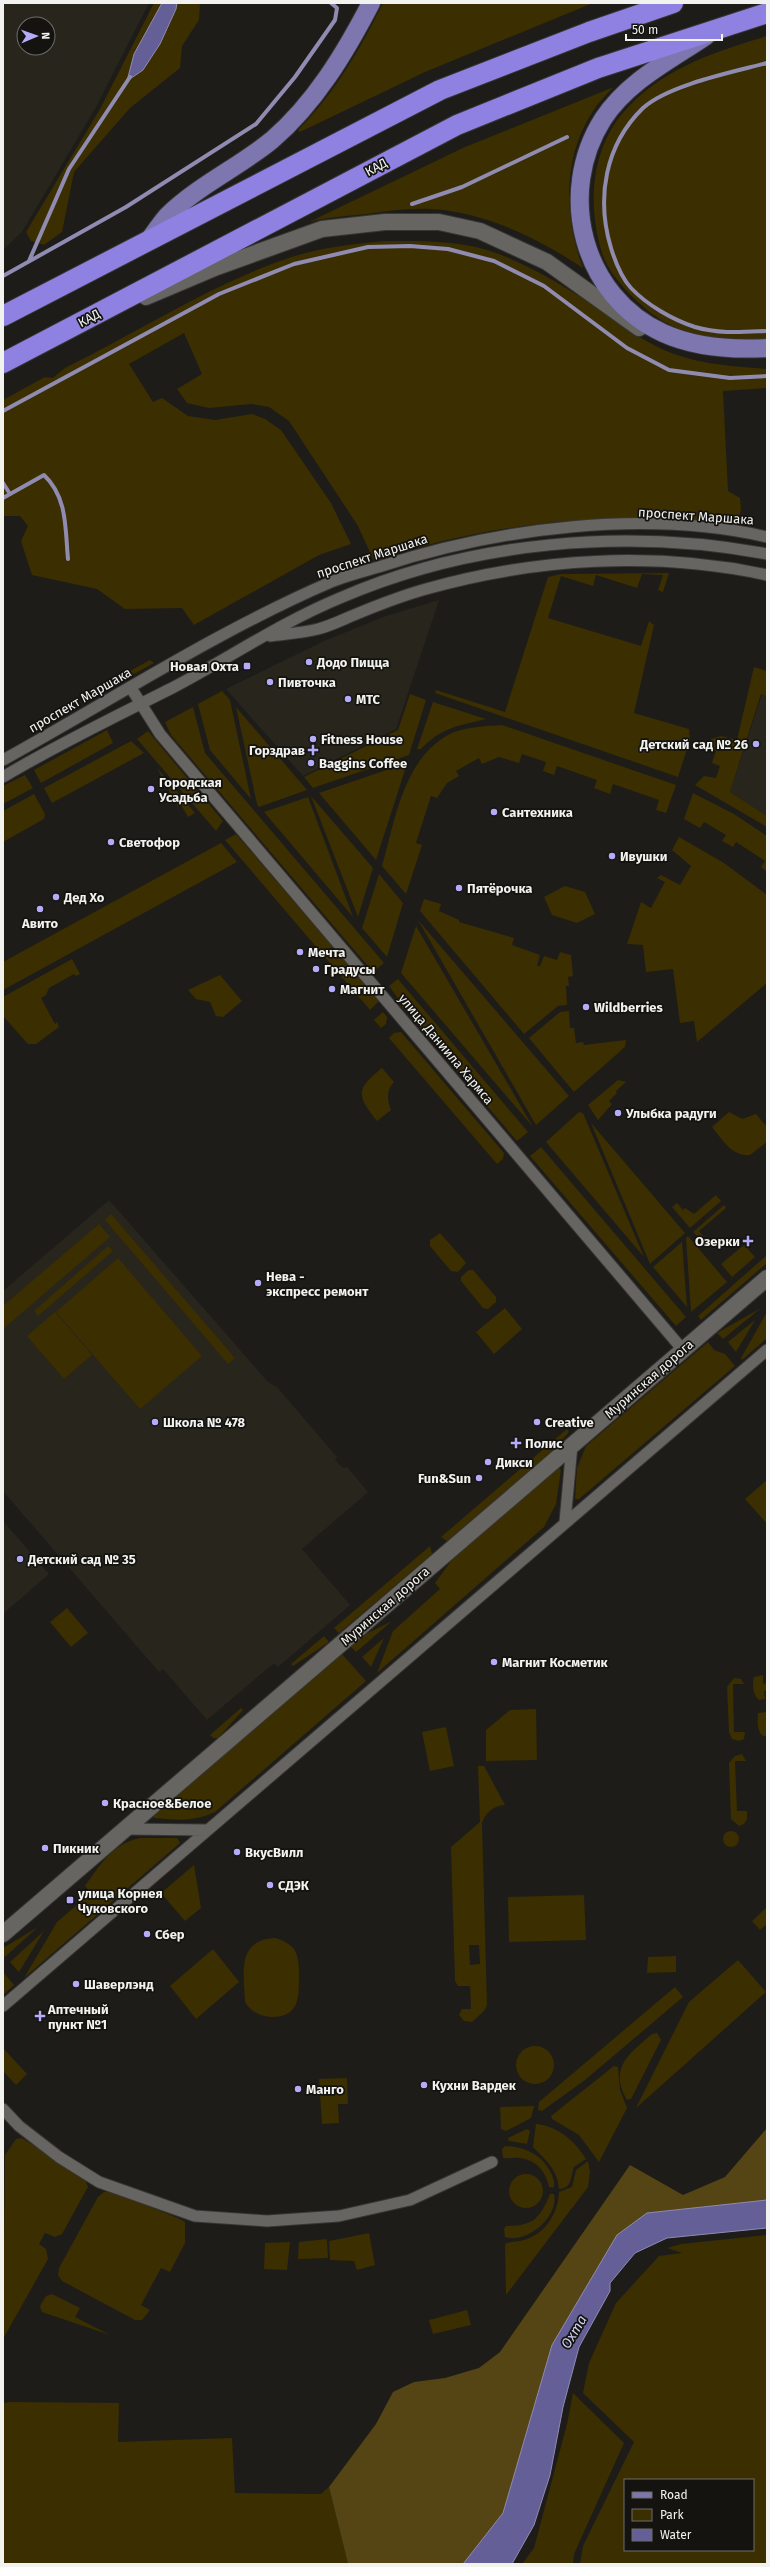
<svg xmlns="http://www.w3.org/2000/svg" width="770" height="2567" font-family="'Fira Sans',sans-serif">
  <style>
    .built { fill: #28251d; fill-rule: evenodd }
    .green { fill: #3b2e01; fill-rule: evenodd }
    .forest { fill: #554514 }
    .water { fill: #655f97; stroke: #8f8bb1 }
    .lines { fill: none; stroke-linecap: round; stroke-linejoin: round }
    .stream { stroke: #8f8bb1; stroke-width: 4 }
    .street-casing { stroke: #373634; stroke-width: 13 }
    .secondary-casing { stroke: #373634; stroke-width: 18 }
    .primary-casing { stroke: #373634; stroke-width: 20 }
    .highway-casing { stroke: #373634; stroke-width: 22 }
    .street { stroke: #666562; stroke-width: 11 }
    .secondary { stroke: #666562; stroke-width: 16 }
    .primary { stroke: #7e76ae; stroke-width: 18 }
    .highway { stroke: #8e81e1; stroke-width: 20 }
    .poi-dot { fill: #b4acf9; stroke: #141310; stroke-width: 1.5 }
    .labels { text-anchor: middle; dominant-baseline: central; stroke-width: 3.5; stroke-linejoin: round; paint-order: stroke }
    .street-label { font-size: 13px; fill: #f2f2ef; stroke: #141310 }
    .poi-label { font-size: 13px; font-weight: bold; fill: #f2f2ef; stroke: #141310; text-anchor: start }
    .water-label { font-size: 14px; font-style: italic; fill: #d2d0f2; stroke: #141310 }
  </style>
  <rect width="100%" height="100%" fill="#1d1c19"/>
  <path class="built" d="M3,3H149L96,107L22,232L3,250ZM24,24H48V48H24Z
    M439,600L396,729L303,776L226,689L324,641L386,616Z
    M762,694L767,696V816L730,792Z
    M109,1200L268,1382L277,1387L337,1457L335,1460L343,1468L347,1467L368,1492L302,1549L350,1605L278,1667L274,1663L207,1720L163,1669L159,1672L3,1491V1291Z
    M3,1521L49,1574L3,1614Z"/>
  <path class="green" d="M154,3H200L199,20L182,46L180,68L130,108L74,172L62,232L44,245L31,241L26,232L100,109Z
    M383,3H593L425,72L300,132L298,130C335,93 360,49 383,3Z
    M767,36V339C735,340 702,341 672,326C647,314 611,281 602,253C588,208 590,154 621,115C658,70 713,52 767,36Z
    M614,87C563,133 560,208 583,268C538,238 485,212 431,209C409,208 388,211 367,214C347,216 328,217 309,222L465,147Z
    M385,241C423,241 463,240 499,254C527,265 554,280 579,296C609,314 636,339 669,352C703,365 731,366 767,369V388L723,391L728,491L740,498L741,510L738,521L727,523C601,512 495,521 374,561L358,526L289,421L269,407L251,404L209,408L187,403L177,389L202,374L184,333L129,364L153,402L162,398L188,416L215,420L252,414L265,419L281,430L331,503L351,544L319,555L194,625L182,608L125,609L97,589L32,575L21,541L28,526L20,516H3V400L45,377L53,378L65,368C136,333 204,289 277,262C311,249 349,244 385,241Z
    M669,573L663,592L658,590L663,575L642,574L637,588L596,575L593,586L561,576L548,618L641,646L649,621L654,625L634,713L689,729L690,740L678,777L435,693L436,690L505,712L548,577L561,574Z
    M150,660L154,663L99,693V688Z
    M754,667L767,671V696L761,694L730,792L767,816V827L695,785L704,776L716,778L720,766L712,763L716,751L709,747L711,739L721,736L737,740Z
    M222,691L230,700L251,799L210,750L198,704Z
    M410,694L426,700L409,755L313,788L304,777L398,730Z
    M433,702L486,719C458,726 442,727 421,749H417Z
    M193,707L205,753L384,963L373,972L171,735L165,722Z
    M236,707L307,790L259,807L257,804Z
    M502,725L676,785L666,813L656,810L659,800L613,784L610,794L594,788L597,780L557,766L554,775L543,771L546,762L522,754L519,763L499,757L482,764L479,758L456,771L459,776L447,783L437,798L431,796L416,843L422,845L406,894L382,866C395,821 403,760 448,735C463,727 485,726 502,725Z
    M107,730L113,743L41,783L34,770Z
    M148,731L223,821L216,831L137,739Z
    M131,741L144,753L52,803L44,788Z
    M401,765L405,770L376,860L319,793Z
    M157,768L195,813L188,817L181,805L178,807Z
    M25,775L33,788L3,804V786Z
    M693,793L734,814L767,836V872L761,867L765,861L736,842L733,847L722,841L726,835L704,822L700,828L684,819Z
    M34,794L45,814L44,819L3,842V811Z
    M311,796L373,868L358,917Z
    M308,797L353,917L264,812Z
    M236,834L379,1001L370,1010L225,840Z
    M679,837L724,863L767,895V983L697,1042L694,1021L680,1023L673,969L646,972L643,945L627,944L641,902L651,908L665,882L657,878L661,875L680,885L691,866L672,850Z
    M221,843L237,862L3,990V962Z
    M379,874L403,903L387,957L362,928Z
    M565,886L585,892L595,914L577,923L552,915L544,897Z
    M424,899L441,904L439,911L459,920V922L514,938L512,945L540,955L537,966H540L544,956L557,960L560,952L571,955L573,976L568,977L569,986H566L567,1005L558,1006L524,1034L420,911Z
    M418,920L569,1096L536,1125Z
    M416,926L533,1127L401,973Z
    M72,959L80,974L76,976L74,974L49,988L46,995L41,998L55,1024L57,1022L59,1027L36,1044H28L3,1016V997Z
    M220,975L242,1001L223,1017L216,1016L210,1002L196,999L188,990Z
    M398,979L528,1132L517,1141L398,1002L400,1001L389,986Z
    M569,1011L570,1028H574L576,1043L583,1042L584,1045L626,1040L625,1047L574,1092L529,1038L560,1012Z
    M383,1012L387,1017L386,1024L381,1028L374,1020Z
    M401,1032L504,1153L503,1159L497,1164L389,1038L394,1033Z
    M382,1068L394,1082C386,1091 387,1099 391,1110L377,1121C356,1095 356,1089 382,1068Z
    M618,1080L626,1082L616,1091L617,1093L609,1101L612,1104L598,1120L588,1105Z
    M579,1112L583,1113L644,1257L546,1142Z
    M729,1112L742,1119L756,1114L767,1127V1142L750,1155C732,1157 722,1139 712,1127Z
    M591,1123L685,1233L650,1264Z
    M541,1147L686,1317L676,1326L530,1156Z
    M716,1195L721,1201L690,1228L672,1207L677,1203L683,1210L685,1208L694,1214Z
    M724,1205L726,1208L699,1231L704,1237L701,1240L693,1232Z
    M111,1214L235,1358L228,1364L105,1220Z
    M99,1224L110,1237L3,1329V1306Z
    M440,1233L464,1260L466,1263L458,1272L451,1271L430,1246V1240Z
    M688,1236L727,1282L691,1312L686,1238Z
    M682,1242L687,1307L653,1267Z
    M744,1245L755,1257L732,1277L721,1264Z
    M108,1246L113,1251L38,1316L34,1311Z
    M767,1255V1263L701,1320L698,1316Z
    M118,1258L202,1356L140,1409L56,1312Z
    M469,1270H473L496,1297V1302L488,1309L483,1308L461,1281V1277Z
    M505,1308L522,1329L494,1354L476,1332Z
    M761,1308L723,1339L717,1333Z
    M55,1312L92,1355L64,1379L27,1336Z
    M767,1312V1338L742,1360L741,1358Z
    M755,1320L736,1352L728,1342Z
    M708,1342L714,1350L725,1354L735,1366L579,1499H575L577,1468L586,1446Z
    M567,1429L569,1432L551,1452L447,1541L441,1537Z
    M557,1466L561,1470L556,1504L544,1527L377,1673L393,1631L440,1589L435,1583L454,1557Z
    M767,1480V1524L745,1499Z
    M430,1546L432,1554L339,1633L334,1628Z
    M67,1608L88,1633L71,1647L50,1622Z
    M392,1621L356,1652L350,1646L362,1636Z
    M324,1636L329,1642L293,1666L291,1664Z
    M384,1638L371,1667L362,1657Z
    M342,1654L366,1681L215,1812C193,1822 177,1820 154,1818V1815Z
    M763,1675V1684L767,1683V1691H764L765,1699L759,1700C753,1696 752,1684 754,1677Z
    M734,1678L741,1679L744,1684H733L734,1732H745L744,1739L739,1741L732,1739L729,1732L727,1687Z
    M241,1708L243,1710L218,1738H213L210,1735Z
    M536,1709L537,1760L486,1761V1730L510,1710Z
    M767,1712V1736H763C757,1732 757,1720 758,1713Z
    M446,1727L454,1766L430,1771L422,1732Z
    M742,1754L746,1761H735L737,1811H747V1819L744,1824L739,1826L731,1819L729,1763L735,1756Z
    M478,1766H484L505,1805C493,1806 486,1812 482,1823L487,2005L484,2011L472,2022L464,2021L459,2015L462,2009H471L470,1986H458L455,1981L451,1847L480,1822ZM469,1945H479L480,1964L470,1965Z
    M723 1839a8 8 0 1 1 16 0a8 8 0 1 1-16 0Z
    M140,1838H177L180,1843L24,1978L57,1922L91,1893L85,1886C100,1865 112,1844 140,1838Z
    M194,1865L201,1908L185,1921L161,1893Z
    M584,1895L586,1940L509,1942L508,1897Z
    M767,1907V1924L760,1930L752,1921Z
    M38,1927L5,1957L3,1954V1948Z
    M44,1931L19,1972L10,1962Z
    M275,1938C282,1940 289,1943 294,1949C299,1957 299,1967 299,1976C299,1999 299,2017 271,2017C261,2017 250,2011 245,2002C244,1973 236,1940 275,1938Z
    M213,1949L239,1982L196,2019L170,1986Z
    M676,1956V1972L647,1973L648,1957Z
    M738,1960L766,1992L636,2108L689,2002Z
    M3,1972L14,1985L3,1995Z
    M675,1987L683,1997L585,2080L542,2111L538,2110L539,2102Z
    M657,2033L661,2040L631,2099L627,2100C608,2068 630,2053 652,2034Z
    M516 2065a19 19 0 1 1 38 0a19 19 0 1 1-38 0Z
    M3,2048L27,2074L16,2085L3,2071Z
    M614,2066L618,2067L620,2090L627,2108L599,2162L579,2135L552,2119L551,2116Z
    M347,2078L348,2104H338L339,2123L322,2124L319,2079Z
    M534,2106L531,2118L506,2131L501,2129L500,2107Z
    M536,2124C558,2126 575,2141 586,2159L574,2167C570,2177 573,2188 559,2189C557,2168 546,2161 533,2147Z
    M527,2129L530,2131L527,2144L509,2141L508,2138Z
    M22,2138L85,2179L88,2187L62,2234L55,2237L45,2233L39,2244L46,2249L48,2259L3,2339L5,2155L16,2139Z
    M505,2146C525,2147 542,2154 551,2173C553,2178 556,2183 553,2188L549,2187C546,2171 535,2159 519,2158C513,2157 508,2159 503,2158L502,2149Z
    M588,2161L590,2172L588,2187L506,2295L505,2244C510,2241 517,2242 524,2240C545,2234 558,2214 559,2192L572,2187L576,2170Z
    M509 2191a17 17 0 1 1 34 0a17 17 0 1 1-34 0Z
    M104,2192H110C121,2196 182,2218 185,2222V2243L170,2272L161,2268L141,2305L150,2310L142,2320H135L62,2281L58,2275L59,2268L98,2197Z
    M550,2194H554C559,2217 527,2244 505,2237L504,2229L506,2226C534,2226 540,2218 550,2194Z
    M369,2233L375,2265L357,2270L354,2261L330,2260L329,2241Z
    M767,2235V2564H580L583,2546L634,2442L583,2393L589,2363L616,2303L659,2256L682,2253L667,2248L681,2244ZM625,2480H753V2550H625Z
    M327,2239L328,2258L298,2259L299,2242Z
    M290,2242L287,2270L264,2269L265,2243Z
    M52,2294L80,2308L75,2317L110,2335L42,2312L40,2306L46,2296Z
    M467,2310L471,2325L433,2334L429,2320Z
    M573,2393L624,2443L574,2554L573,2564H522L534,2548L567,2424Z
    M11,2402L119,2403L118,2442L232,2438L235,2493L321,2494L329,2487L348,2564H3V2403Z"/>
  <path class="forest" d="M767,2128V2200L647,2213L552,2345L503,2513L463,2564H348L329,2487L376,2424L393,2392L414,2382L445,2378L479,2368L500,2352L630,2165L683,2195L725,2177Z"/>
  <path class="water" d="M162,3H177L176,9L160,44L143,70L127,81L134,54Z
    M767,2200V2228L667,2238L635,2253L610,2283V2291L579,2347L563,2407L550,2475L534,2525L512,2564H463L503,2513L552,2345L617,2235L647,2213Z"/>
  <g class="lines">
    <path class="stream" d="M767,63C733,72 668,85 643,108C605,145 596,198 611,248C615,261 621,277 631,288C647,305 673,320 695,327C719,334 742,332 767,331
      M412,204L462,187L567,137
      M29,261L69,169L130,77
      M3,276L126,207L256,124L295,77L335,20L337,8L331,3
      M3,411L219,294L294,264L368,247L410,246L448,249L494,261L544,286L627,348L669,370L730,378L767,376
      M3,483L10,494
      M3,498L44,475C68,498 65,529 68,559"/>
    <defs>
      <path id="street" d="M270,636C285,634 302,633 318,629C330,626 342,620 354,615C378,605 401,596 426,589C536,558 655,551 767,575
        M131,688L160,734L683,1350
        M3,760C112,700 217,631 331,582C348,575 365,571 382,566C499,528 646,509 767,537
        M3,777C58,744 117,716 174,687C229,658 282,622 340,598C471,541 627,528 767,554
        M565,1522L572,1445
        M125,1829L207,1830
        M3,2006L767,1350
        M3,2109L19,2126L59,2157L99,2182L195,2216L267,2221L339,2216L410,2200L492,2162"/>
      <path id="secondary" d="M146,297L217,267L322,229L385,222H439L480,231L547,262L639,328
        M3,1934L767,1278"/>
      <path id="primary" d="M706,36C669,61 628,81 603,119C556,193 582,296 663,333C696,348 732,350 767,348
        M148,241C155,233 161,222 168,215C199,185 239,167 272,140C315,103 345,53 371,3"/>
      <path id="highway" d="M3,316L440,90L589,32L673,3
        M3,363L457,125L598,68L767,13"/>
    </defs>
    <use href="#street" class="street-casing"/>
    <use href="#secondary" class="secondary-casing"/>
    <use href="#primary" class="primary-casing"/>
    <use href="#highway" class="highway-casing"/>
    <use href="#street" class="street"/>
    <use href="#secondary" class="secondary"/>
    <use href="#primary" class="primary"/>
    <use href="#highway" class="highway"/>
  </g>
  <g class="poi-dot">
    <circle cx="309" cy="662" r="4"/>
    <rect x="243" y="662" width="8" height="8" rx="2"/>
    <circle cx="270" cy="682" r="4"/>
    <circle cx="348" cy="699" r="4"/>
    <circle cx="313" cy="739" r="4"/>
    <circle cx="756" cy="744" r="4"/>
    <path d="M311 744h4v4h4v4h-4v4h-4v-4h-4v-4h4z"/>
    <circle cx="311" cy="763" r="4"/>
    <circle cx="151" cy="789" r="4"/>
    <circle cx="494" cy="812" r="4"/>
    <circle cx="111" cy="842" r="4"/>
    <circle cx="612" cy="856" r="4"/>
    <circle cx="459" cy="888" r="4"/>
    <circle cx="56" cy="897" r="4"/>
    <circle cx="40" cy="909" r="4"/>
    <circle cx="300" cy="952" r="4"/>
    <circle cx="316" cy="969" r="4"/>
    <circle cx="332" cy="989" r="4"/>
    <circle cx="586" cy="1007" r="4"/>
    <circle cx="618" cy="1113" r="4"/>
    <path d="M746 1235h4v4h4v4h-4v4h-4v-4h-4v-4h4z"/>
    <circle cx="258" cy="1283" r="4"/>
    <circle cx="155" cy="1422" r="4"/>
    <circle cx="537" cy="1422" r="4"/>
    <path d="M514 1437h4v4h4v4h-4v4h-4v-4h-4v-4h4z"/>
    <circle cx="488" cy="1462" r="4"/>
    <circle cx="479" cy="1478" r="4"/>
    <circle cx="20" cy="1559" r="4"/>
    <circle cx="494" cy="1662" r="4"/>
    <circle cx="105" cy="1803" r="4"/>
    <circle cx="45" cy="1848" r="4"/>
    <circle cx="237" cy="1852" r="4"/>
    <circle cx="270" cy="1885" r="4"/>
    <rect x="66" y="1896" width="8" height="8" rx="2"/>
    <circle cx="147" cy="1934" r="4"/>
    <circle cx="76" cy="1984" r="4"/>
    <path d="M38 2010h4v4h4v4h-4v4h-4v-4h-4v-4h4z"/>
    <circle cx="424" cy="2085" r="4"/>
    <circle cx="298" cy="2089" r="4"/>
  </g>
  <g class="labels">
    <g class="street-label">
      <text transform="translate(376 167) rotate(-28)">КАД</text>
      <text transform="translate(89 318) rotate(-28)">КАД</text>
      <text transform="translate(696 516) rotate(4)">проспект Маршака</text>
      <text transform="translate(372 556) rotate(-18)">проспект Маршака</text>
      <text transform="translate(80 700) rotate(-30)">проспект Маршака</text>
      <text transform="translate(446 1049) rotate(50)">улица Даниила Хармса</text>
      <text transform="translate(649 1379) rotate(-41)">Муринская дорога</text>
      <text transform="translate(385 1606) rotate(-41)">Муринская дорога</text>
    </g>
    <g class="poi-label">
      <text x="317" y="662">Додо Пицца</text>
      <text x="239" y="666" text-anchor="end">Новая Охта</text>
      <text x="278" y="682">Пивточка</text>
      <text x="356" y="699">МТС</text>
      <text x="321" y="739">Fitness House</text>
      <text x="748" y="744" text-anchor="end">Детский сад № 26</text>
      <text x="305" y="750" text-anchor="end">Горздрав</text>
      <text x="319" y="763">Baggins Coffee</text>
      <text x="159" y="782">Городская<tspan x="159" dy="15">Усадьба</tspan></text>
      <text x="502" y="812">Сантехника</text>
      <text x="119" y="842">Светофор</text>
      <text x="620" y="856">Ивушки</text>
      <text x="467" y="888">Пятёрочка</text>
      <text x="64" y="897">Дед Хо</text>
      <text x="40" y="923" text-anchor="middle">Авито</text>
      <text x="308" y="952">Мечта</text>
      <text x="324" y="969">Градусы</text>
      <text x="340" y="989">Магнит</text>
      <text x="594" y="1007">Wildberries</text>
      <text x="626" y="1113">Улыбка радуги</text>
      <text x="740" y="1241" text-anchor="end">Озерки</text>
      <text x="266" y="1276">Нева -<tspan x="266" dy="15">экспресс ремонт</tspan></text>
      <text x="163" y="1422">Школа № 478</text>
      <text x="545" y="1422">Creative</text>
      <text x="525" y="1443">Полис</text>
      <text x="496" y="1462">Дикси</text>
      <text x="471" y="1478" text-anchor="end">Fun&amp;Sun</text>
      <text x="28" y="1559">Детский сад № 35</text>
      <text x="502" y="1662">Магнит Косметик</text>
      <text x="113" y="1803">Красное&amp;Белое</text>
      <text x="53" y="1848">Пикник</text>
      <text x="245" y="1852">ВкусВилл</text>
      <text x="278" y="1885">СДЭК</text>
      <text x="78" y="1893">улица Корнея<tspan x="78" dy="15">Чуковского</tspan></text>
      <text x="155" y="1934">Сбер</text>
      <text x="84" y="1984">Шаверлэнд</text>
      <text x="48" y="2009">Аптечный<tspan x="48" dy="15">пункт №1</tspan></text>
      <text x="432" y="2085">Кухни Вардек</text>
      <text x="306" y="2089">Манго</text>
    </g>
    <g class="water-label">
      <text transform="translate(574 2332) rotate(-59)">Охта</text>
    </g>
  </g>
  <rect width="770" height="2567" fill="none" stroke="#f2f2ef" stroke-width="8"/>
  <rect x="624" y="2479" width="130" height="72" fill="#141310" stroke="#6d6c69"/>
  <rect x="632" y="2492" width="20" height="6" fill="#7e76ae" stroke="#6d6c69"/>
  <text x="660" y="2499" font-size="12" fill="#f2f2ef">Road</text>
  <rect x="632" y="2509" width="20" height="12" fill="#3b2e01" stroke="#6d6c69"/>
  <text x="660" y="2519" font-size="12" fill="#f2f2ef">Park</text>
  <rect x="632" y="2529" width="20" height="12" fill="#655f97" stroke="#6d6c69"/>
  <text x="660" y="2539" font-size="12" fill="#f2f2ef">Water</text>
  <g transform="translate(36 36) rotate(88)"><circle r="19" fill="#141310" stroke="#6d6c69"/>
  <path d="M0-3L7 15L0 10L-7 15Z" fill="#b4acf9"/>
  <text y="-6" font-size="11" font-weight="bold" text-anchor="middle" fill="#f2f2ef">N</text>
  </g>
  <path d="M626 34v6h96v-6" fill="none" stroke="#f2f2ef" stroke-width="2"/>
  <text x="632" y="34" font-size="12" fill="#f2f2ef" stroke="#141310" stroke-width="3" paint-order="stroke">50 m</text>
</svg>
